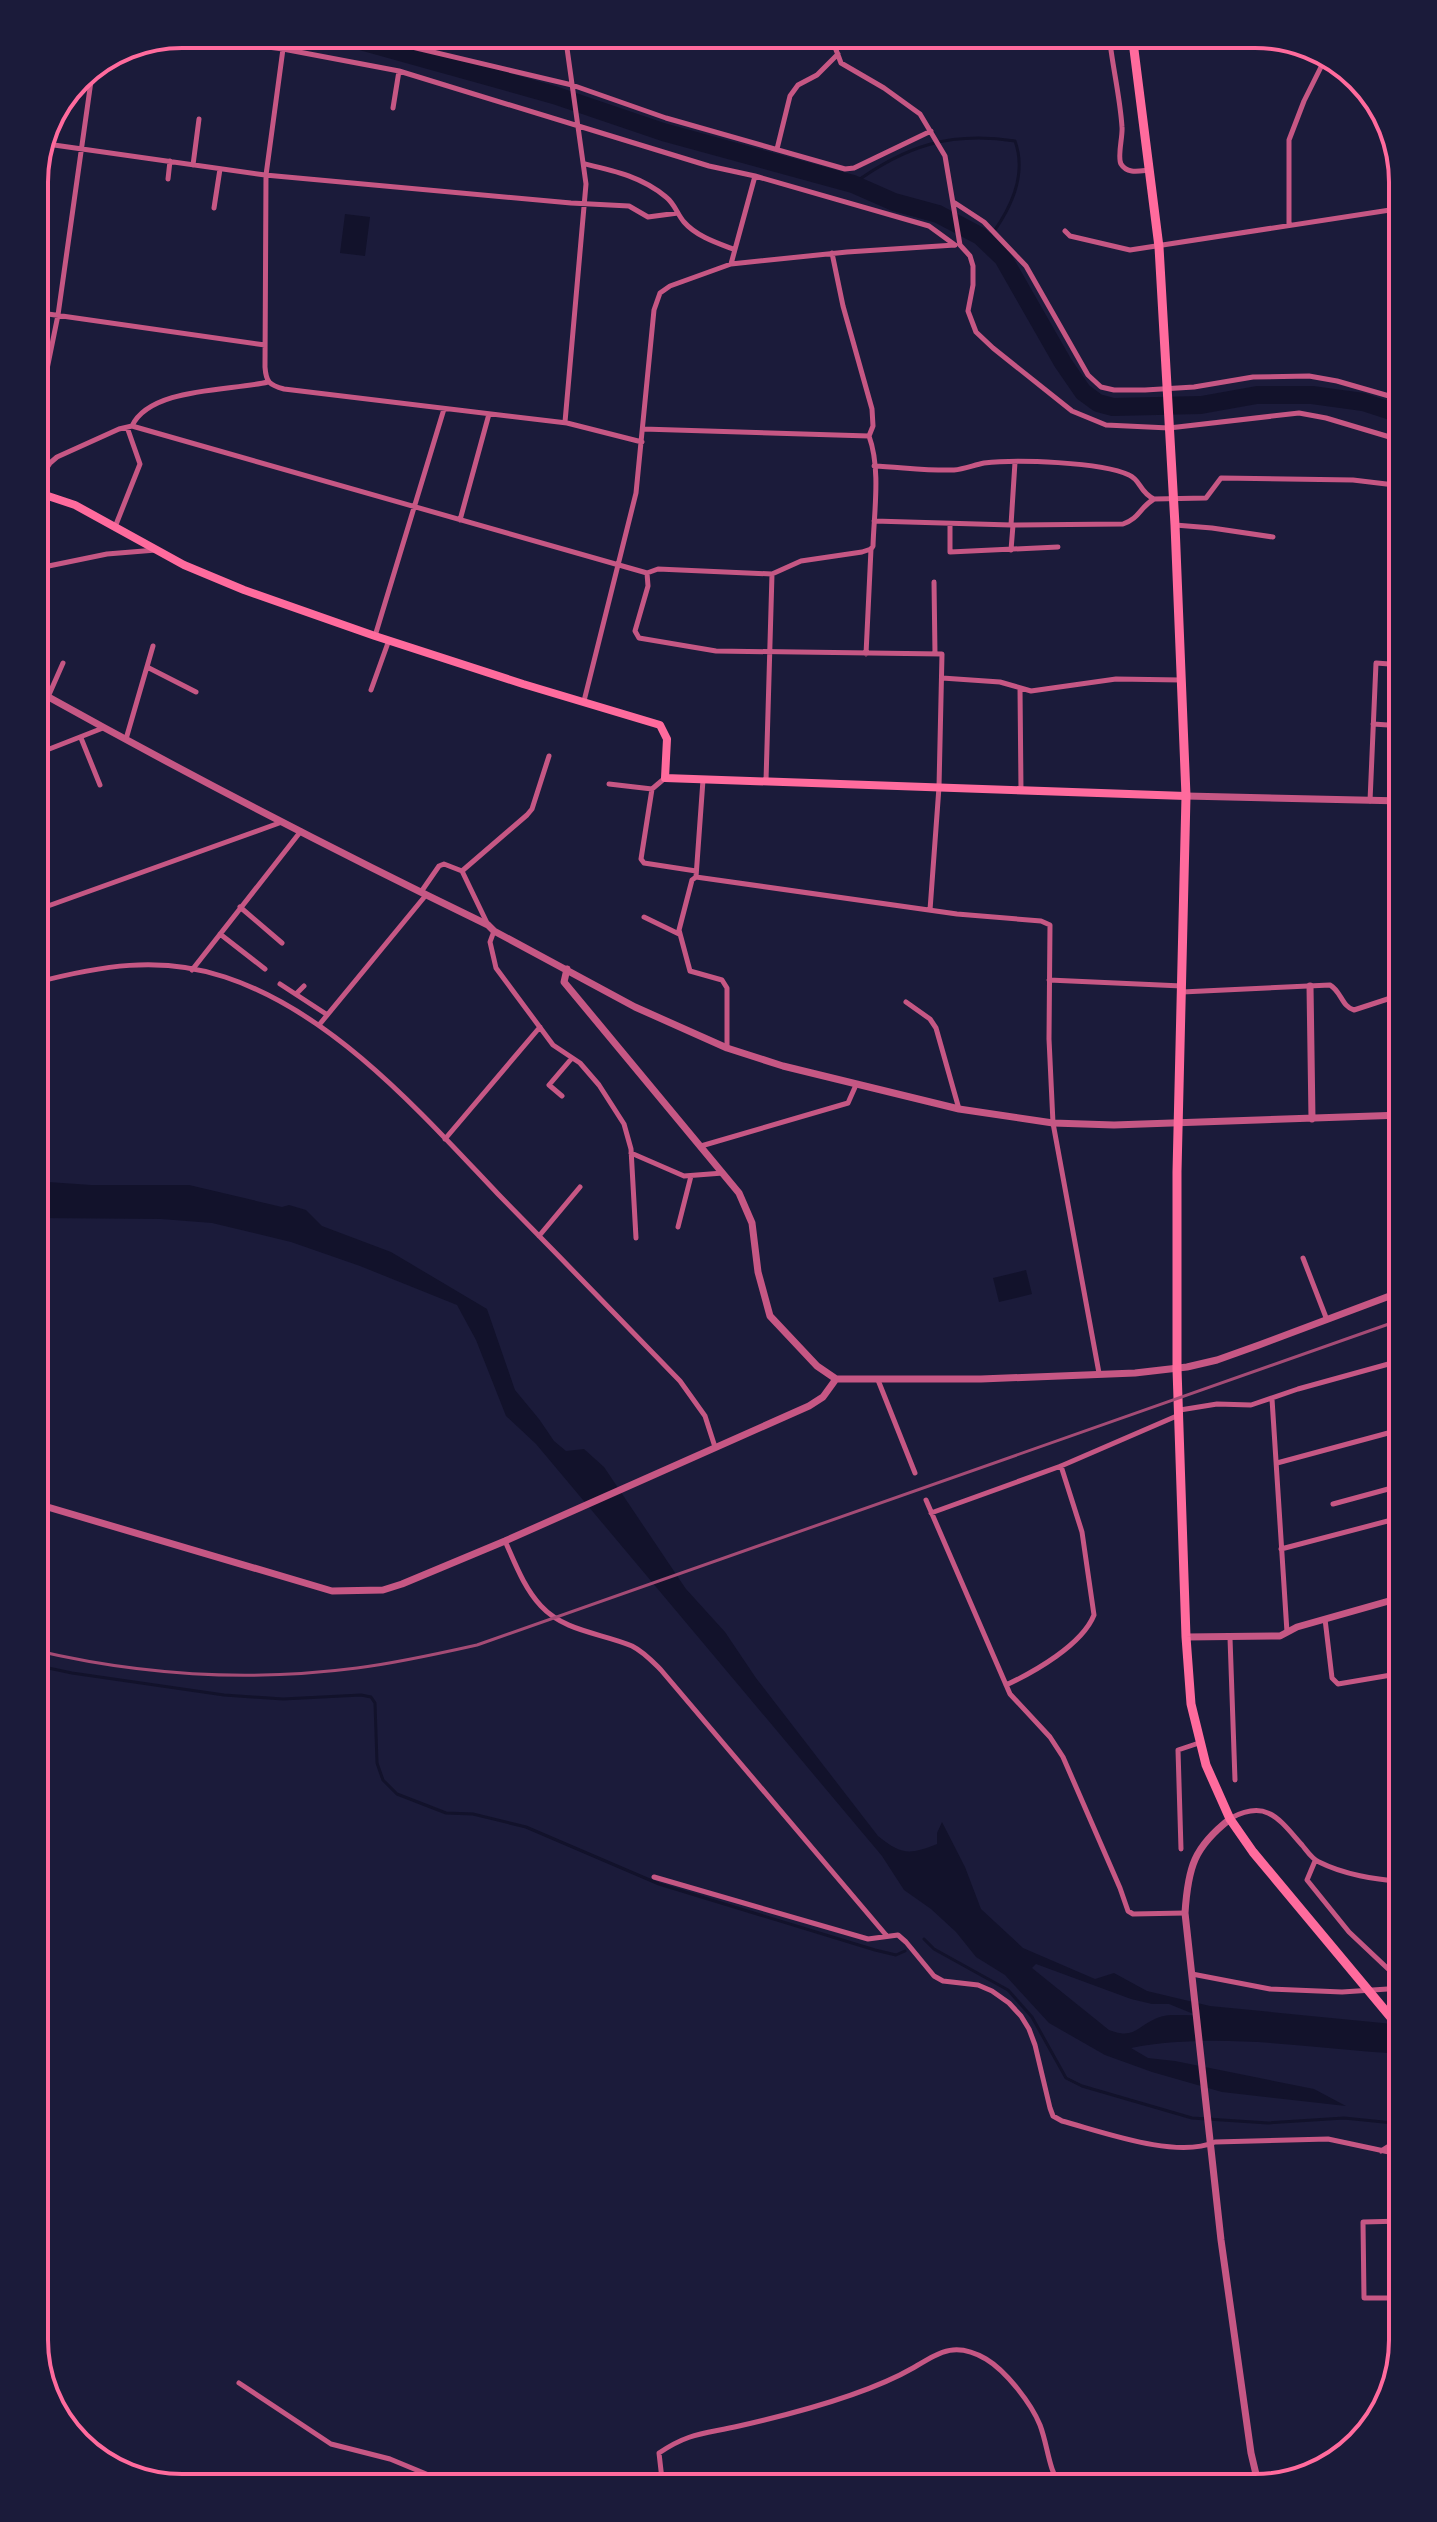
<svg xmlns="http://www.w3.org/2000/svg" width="1437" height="2522" font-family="'Exo 2',sans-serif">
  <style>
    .water { fill: #12122b; fill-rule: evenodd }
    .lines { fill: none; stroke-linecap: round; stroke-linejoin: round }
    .stream { stroke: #12122b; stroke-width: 3 }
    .river { stroke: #12122b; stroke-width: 18 }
    .minor { stroke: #c65784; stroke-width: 5 }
    .tertiary { stroke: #c65784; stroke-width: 7 }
    .primary { stroke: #ff6b9d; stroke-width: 8 }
    .trunk { stroke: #ff6b9d; stroke-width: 9 }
    .rail { stroke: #a44b75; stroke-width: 3 }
    .rim { fill: none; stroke: #ff6b9d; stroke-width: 4 }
  </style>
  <rect width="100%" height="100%" fill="#1b1b3a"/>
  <path class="water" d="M345,214L370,217L365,256L340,253Z
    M34,1181L91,1185H189L282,1207L289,1205L306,1210L322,1226L391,1252L487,1309L515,1390L539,1419L554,1441L566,1451L584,1449L604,1467L686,1589L725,1632L756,1678L878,1836C902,1855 909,1855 937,1844V1833L942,1822L965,1867L981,1909L1023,1948L1095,1979L1114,1973L1147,1991L1210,2006L1403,2025V2054C1312,2049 1221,2031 1131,2048L1148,2058L1175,2061L1314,2089L1346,2106L1222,2092L1152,2072L1105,2055L1049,2023L1005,1975L976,1957L956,1932L931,1909L904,1890L882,1856L536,1444L506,1416L476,1340L457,1305L360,1266L291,1242L212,1223L161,1219L34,1218ZM1036,1964L1131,1999L1152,2004H1169L1196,2015C1184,2016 1168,2013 1157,2018C1137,2026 1135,2040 1109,2030L1032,1968Z
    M1026,1270L1032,1294L999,1302L993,1278Z"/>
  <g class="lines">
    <path class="stream" d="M853,184C905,146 950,131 1015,141C1028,177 1009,213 986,242
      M34,1665L72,1673L224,1695L283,1699L361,1695L371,1697L375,1703L377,1763L383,1780L397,1794L446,1813L473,1814L526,1827L659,1884L875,1950L896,1955L905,1951
      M924,1939L934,1949L1008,1990L1032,2017L1066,2078L1082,2086L1192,2118L1268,2123L1344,2118L1403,2124"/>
    <path class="river" d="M308,34L357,40L554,95L663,132L853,184L894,202L938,214L980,236L1003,258L1063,363L1083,392L1098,403L1113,407L1201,405L1257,395H1312L1363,402L1403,415"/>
    <path class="minor" d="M357,34L572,85L666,118L845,169L854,168L931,131
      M565,34L586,184L565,422
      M836,34L835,47L841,63L884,88L920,114L945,156L960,245L970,256L973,266V285L968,311L976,332L993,348L1072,411L1106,425L1169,428L1299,413L1326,418L1403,441
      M1109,34C1112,65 1120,96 1122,127C1123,136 1117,157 1121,164C1127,174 1139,171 1149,170
      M178,35L283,49L399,71L709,166L755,176L929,226L955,245
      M283,49L266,175L265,367C266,382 269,385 284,389L567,423L642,442
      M393,108L399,71
      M47,144L265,175L571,203L629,206L648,217L678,213
      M777,149L790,96L798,85L817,75L838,54
      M585,164C615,171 642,177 666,197C675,204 677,214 684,222C696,236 717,243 733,249
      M193,165L199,119
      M168,179L170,161
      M955,203L984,222L1026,266L1088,375L1101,387L1114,390H1145L1194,387L1253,377L1309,376L1337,381L1403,400
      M214,208L220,169
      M1289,225V140L1304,101L1327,55
      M1065,231L1070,236L1130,250L1403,208
      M832,253L843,306L872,409L873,426L869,436
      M731,264L755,176
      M34,312L265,345
      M45,379L58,315L93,67
      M132,426C150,387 231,391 268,382
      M34,487L50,463L57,457L119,429L132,426L647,573L658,569L772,574L801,561L862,552L871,549L873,546C874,512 881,469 869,436L643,429
      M1154,499L1206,498L1221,478L1353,480L1403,486
      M460,520L489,414
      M874,521L1011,525L1123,524C1140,518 1139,508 1154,499C1139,492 1141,480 1129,475C1101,462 1016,459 984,463C974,465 964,469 954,470C928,471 900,467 874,466
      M950,524V552L1058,547
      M1011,525L1015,462
      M1175,525L1212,528L1273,537
      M115,527L140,464L127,427
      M1011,550L1013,525
      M34,569L107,554L156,550
      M647,573L648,586L635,631L639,638L716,651L942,654L939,787L930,910
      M934,582L935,654
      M375,636L444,409
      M866,654L871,549
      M147,667L196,692
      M942,678L1000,682L1031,691L1116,679L1181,680
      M1020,688L1021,790
      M371,690L389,640
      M48,697L63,663
      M584,701L636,493L654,310L660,293L670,286L731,264L847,252L955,245
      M1373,724L1403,726
      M81,738L100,785
      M126,739L153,646
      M34,755L103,728
      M703,780L696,877L957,914L1041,921L1050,925L1049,1039L1053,1123L1099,1373
      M766,781L772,574
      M609,784L652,789L665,778
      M652,789L641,859L644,863L696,871
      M1370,801L1376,663L1403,665
      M462,871L527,815L532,809L549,756
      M696,877L692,880L679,930L690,971L722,980L727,988V1048
      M421,892L439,866L444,864L462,871L488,925
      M240,907L282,943
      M34,911L282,822
      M644,917L679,934
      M494,931L490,942L496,968L553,1045L580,1063L599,1085L624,1124L631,1149L636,1238
      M220,934L265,969
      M192,970L301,831
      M1049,980L1182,986
      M34,983C99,966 160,955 225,977C334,1013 421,1113 498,1194C559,1256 620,1319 680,1381L705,1416L715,1447
      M280,984L326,1014
      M1182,992L1330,985C1341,991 1342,1007 1354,1010L1403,994
      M296,994L304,986
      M906,1002L930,1019L936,1028L959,1109
      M319,1025L426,895
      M562,1096L549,1085L572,1058
      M445,1139L540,1027
      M701,1146L848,1103L856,1085
      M631,1153L684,1176L723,1173
      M678,1227L691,1176
      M539,1236L580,1187
      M1303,1258L1327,1320
      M878,1380L915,1473
      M1272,1399L1287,1632
      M1180,1410L1217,1404L1251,1405L1298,1389L1403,1360
      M1277,1463L1403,1429
      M926,1500L1010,1694L1050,1737L1063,1757L1120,1888L1128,1911L1133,1914L1185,1913
      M1333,1504L1403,1485
      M931,1513L1061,1466L1179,1415
      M505,1541C515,1563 524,1588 541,1606C565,1632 602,1633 632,1646C644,1652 652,1661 661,1670L886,1935
      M1281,1549L1403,1517
      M1325,1619L1332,1678L1338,1684L1403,1673
      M1230,1638L1235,1780
      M1006,1685C1034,1672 1082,1645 1094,1615L1082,1532L1061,1466
      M1231,1818C1267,1799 1279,1819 1302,1845C1307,1851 1312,1859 1319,1862C1345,1875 1374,1879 1403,1882
      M1181,1849L1178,1750L1199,1743
      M1315,1861L1307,1880L1349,1932L1403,1983
      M654,1877L868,1939L898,1935L906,1942L934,1976L943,1981L978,1985L992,1991L1009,2003L1021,2016L1029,2029L1035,2045L1050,2108L1053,2116L1062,2121C1103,2132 1176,2159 1215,2142L1328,2139L1403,2155
      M1192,1974L1270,1989L1342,1992L1403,1988
      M1381,2151L1392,2144H1403
      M1390,2153L1393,2161L1403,2164
      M1403,2298H1364L1363,2222L1403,2221
      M239,2383L331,2444L390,2459L460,2488
      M663,2488L659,2453C690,2432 705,2434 739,2426C792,2414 866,2395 913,2368C940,2352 955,2341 986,2359C1006,2371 1031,2403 1040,2425C1048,2446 1048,2468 1061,2488"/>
    <path class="tertiary" d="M34,689C183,772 335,851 488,925L494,931L635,1007L727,1048L783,1066L959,1109L1053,1123L1114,1125L1403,1115
      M1186,796L1403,801
      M567,969L564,982L739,1193L752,1223L758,1272L770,1316L817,1366L836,1379H981L1135,1373L1187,1367L1217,1360L1259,1345L1403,1291
      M1310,986L1312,1119
      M34,1503L332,1591L383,1590L402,1584L505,1541L809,1406L823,1397L836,1379
      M1186,1637L1280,1636L1297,1627L1403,1597
      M1230,1819C1194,1847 1188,1867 1185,1913L1221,2240L1251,2453L1259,2487"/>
    <path class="primary" d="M34,494L48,496L75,505L184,565L244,590L375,636L523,684L660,725L667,739L665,778L1186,796"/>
    <path class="trunk" d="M1132,34L1159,247L1175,525L1186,796L1177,1172V1369L1186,1637L1191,1704L1206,1765L1230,1819L1253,1852L1403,2032"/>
    <path class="rail" d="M34,1650C139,1675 249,1682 357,1668C397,1663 437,1654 477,1645L1403,1319"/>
  </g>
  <path d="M0 0H1437V2522H0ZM182 48H1255A134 134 0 0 1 1389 182V2340A134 134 0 0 1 1255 2474H182A134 134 0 0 1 48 2340V182A134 134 0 0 1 182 48Z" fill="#1b1b3a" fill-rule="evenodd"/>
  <path class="rim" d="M182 48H1255A134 134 0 0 1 1389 182V2340A134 134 0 0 1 1255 2474H182A134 134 0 0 1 48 2340V182A134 134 0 0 1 182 48Z"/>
</svg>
